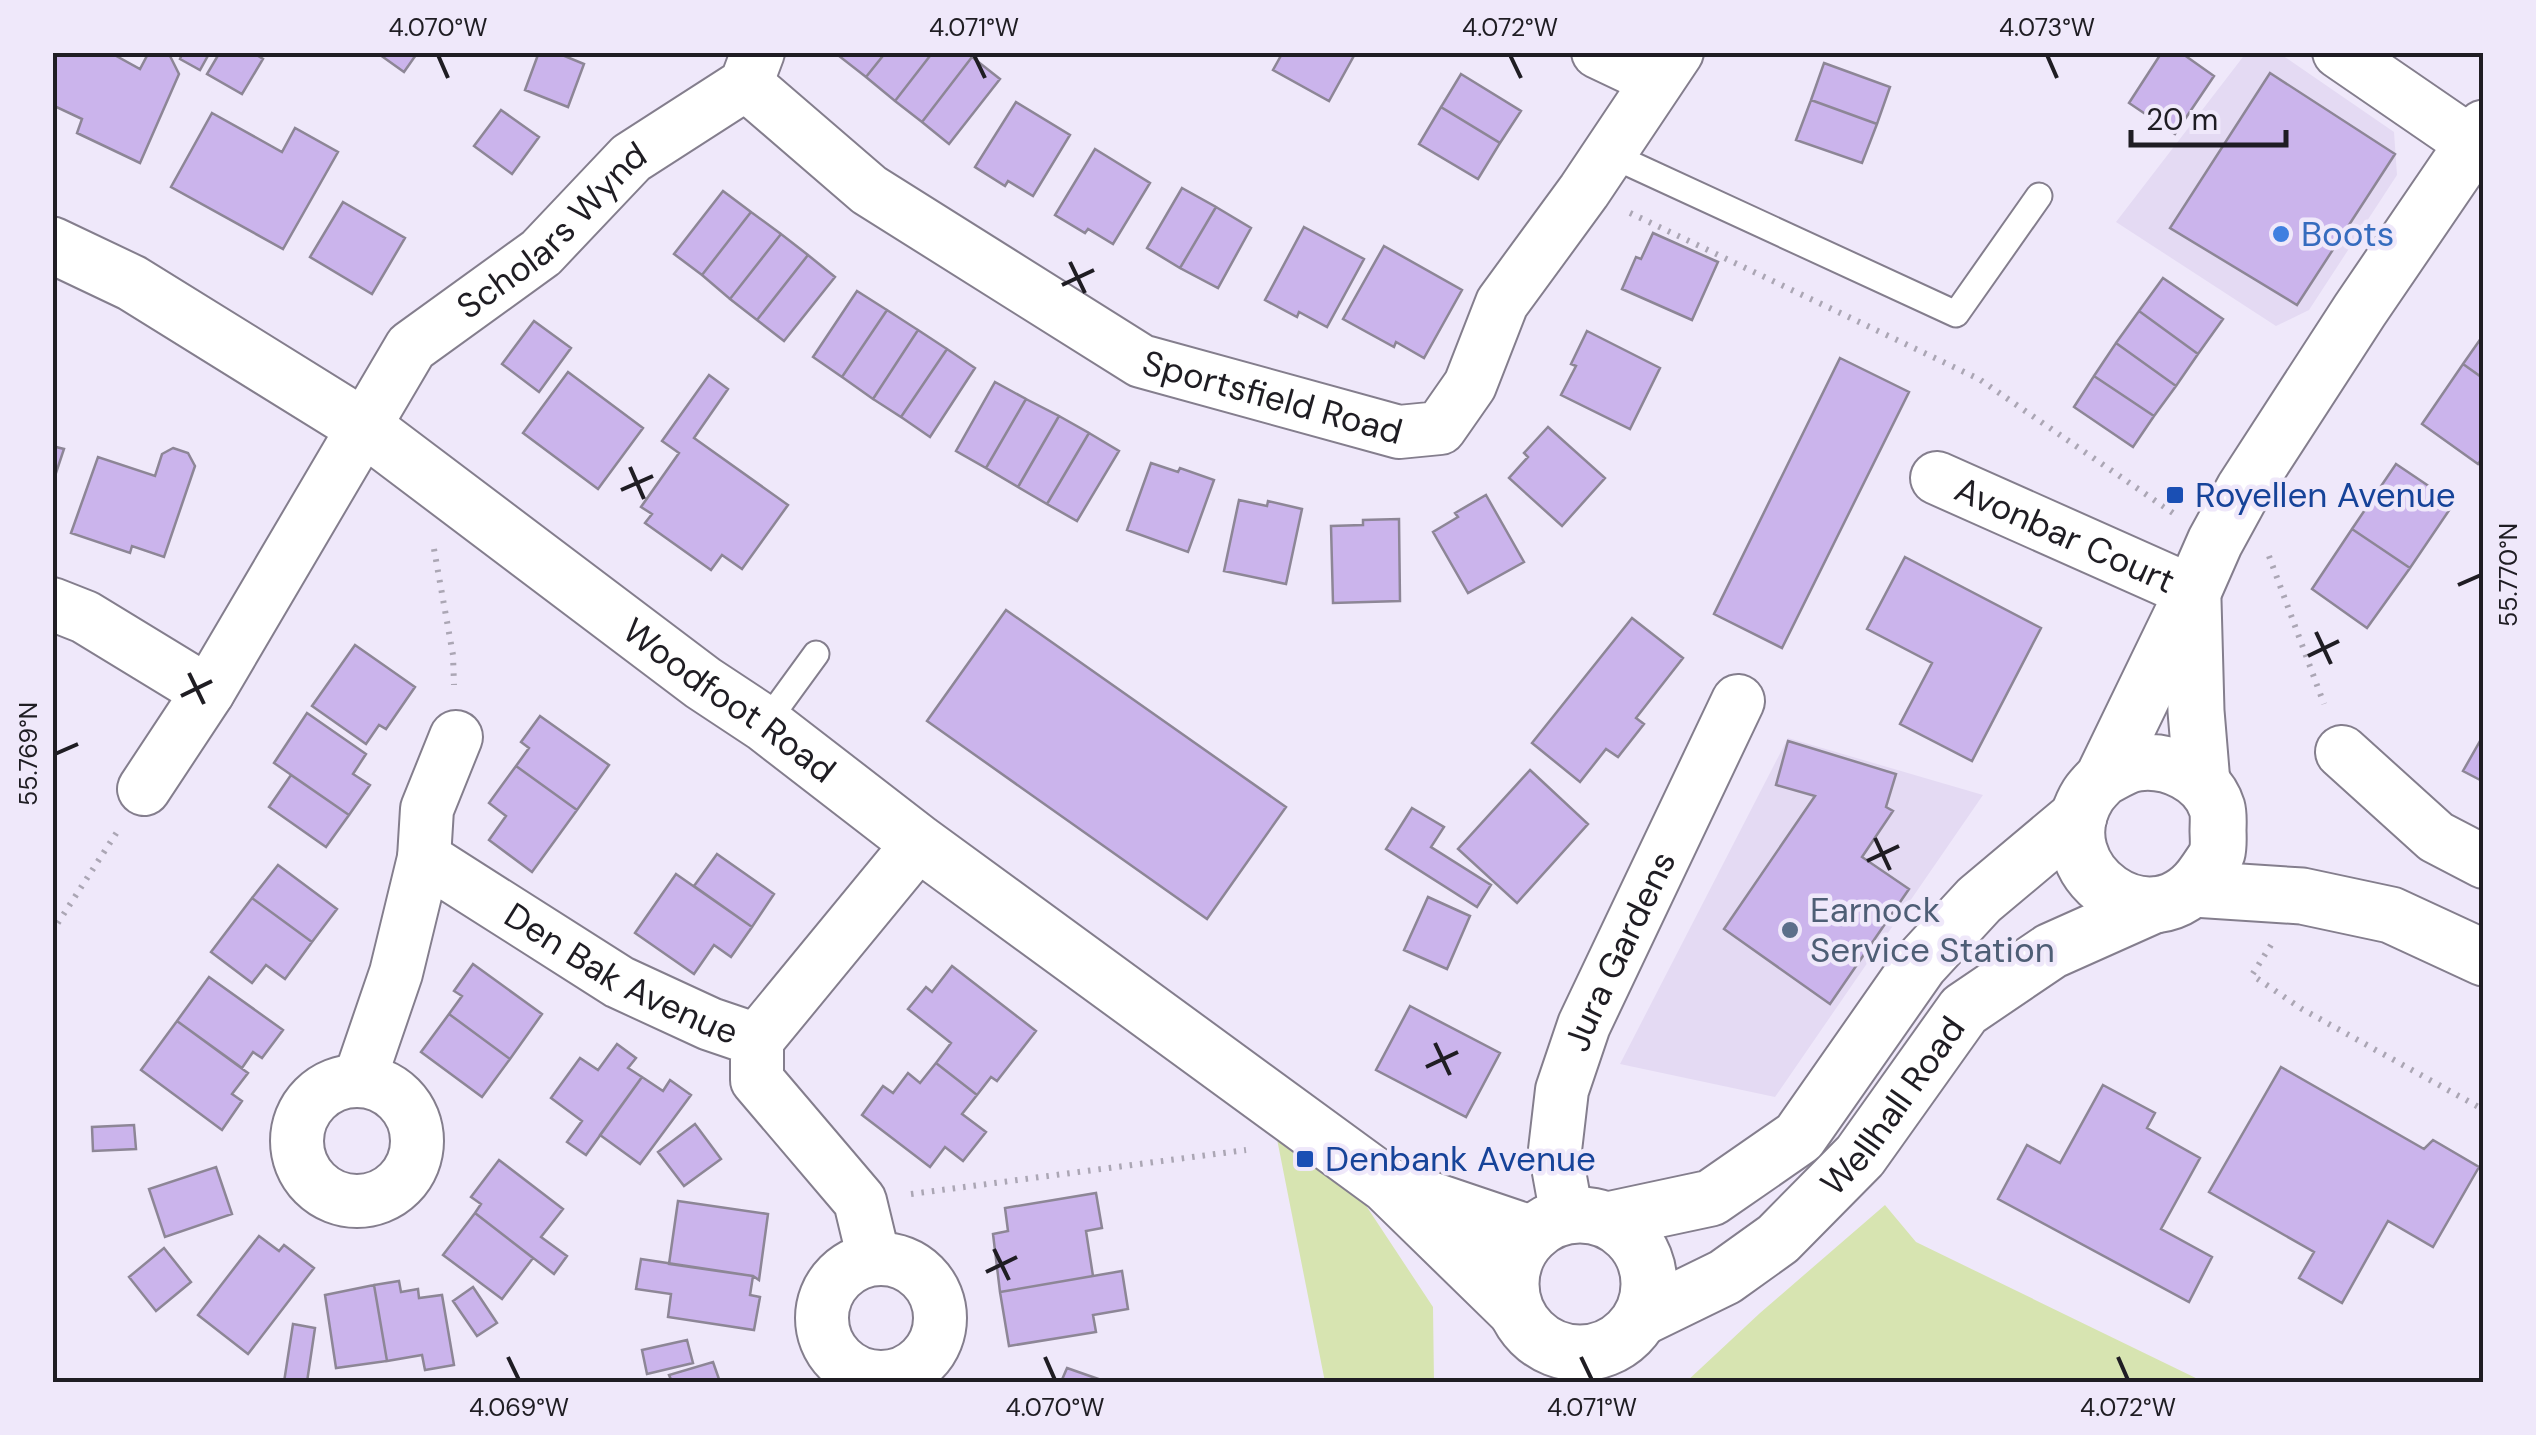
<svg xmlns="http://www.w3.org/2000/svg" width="2536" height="1435" font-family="'DM Sans',sans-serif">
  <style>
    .built { fill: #e4daf3 }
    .green { fill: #d7e4b1 }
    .building { fill: #cbb4ec; stroke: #8d8696; stroke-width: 2.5 }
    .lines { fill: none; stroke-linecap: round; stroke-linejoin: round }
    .lane-casing { stroke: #847e8d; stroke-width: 29 }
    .street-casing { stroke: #847e8d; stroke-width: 56 }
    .secondary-casing { stroke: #847e8d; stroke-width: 59 }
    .path { stroke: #aba6b4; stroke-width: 6; stroke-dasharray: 2.5 8; stroke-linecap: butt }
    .lane { stroke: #fff; stroke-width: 25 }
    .street { stroke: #fff; stroke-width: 52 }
    .secondary { stroke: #fff; stroke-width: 55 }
    .ticks { fill: none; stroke: #1f1d23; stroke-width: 4 }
    .shop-dot { fill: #3f7fe0; stroke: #efe8fa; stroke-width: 4 }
    .transit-dot { fill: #1a4fb4; stroke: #efe8fa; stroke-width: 4 }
    .service-dot { fill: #5c6f8a; stroke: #efe8fa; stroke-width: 4 }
    .labels { text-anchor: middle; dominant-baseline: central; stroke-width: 9; stroke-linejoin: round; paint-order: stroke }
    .street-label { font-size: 35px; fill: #1f1d23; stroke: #efe8fa }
    .shop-label { font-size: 35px; fill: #366cbe; stroke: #efe8fa; text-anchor: start }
    .transit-label { font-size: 35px; fill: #164399; stroke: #efe8fa; text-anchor: start }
    .service-label { font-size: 35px; fill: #4e5e75; stroke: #efe8fa; text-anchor: start }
    .neatline { fill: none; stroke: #1f1d23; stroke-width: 4 }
    .ticks-label { font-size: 25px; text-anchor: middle; fill: #1f1d23 }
  </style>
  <rect width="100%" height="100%" fill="#efe8fa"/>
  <path class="built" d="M2246,53H2279L2394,132L2397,175L2309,310L2276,326L2116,222Z
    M1788,738L1983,795L1775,1097L1620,1064Z"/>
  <path class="green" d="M1276,1134L1361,1198L1433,1307L1434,1382H1325Z
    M1885,1205L1916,1242L2204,1382H1686L1760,1313Z"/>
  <path class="building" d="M58,52H109L140,69L149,52H168L179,74L140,163L77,133L82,119L52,105V64Z
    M183,52H210L200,70L180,59Z
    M220,52H252L263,59L242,94L207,74Z
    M376,52H418L404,72Z
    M539,52H555L584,64L568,107L525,90Z
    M841,52H886L866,77L839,56Z
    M886,52H933L895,101L866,77Z
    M933,52H966L972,57L922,122L895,101Z
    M1283,52H1356L1329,101L1273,70Z
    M2162,52H2180L2214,76L2175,134L2129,103Z
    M972,57L1000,79L949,144L922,122Z
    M1824,63L1890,87L1877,124L1811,100Z
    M2270,73L2395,154L2297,305L2170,228Z
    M1461,74L1521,111L1500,143L1441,107Z
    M1811,100L1877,124L1862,163L1796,140Z
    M1016,102L1070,135L1033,196L1008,181L1005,186L975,167Z
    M1441,107L1500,143L1478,179L1419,144Z
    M501,110L539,137L512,174L474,146Z
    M212,113L282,152L295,128L338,152L283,249L171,187Z
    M1095,149L1150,183L1113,244L1088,229L1085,233L1055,215Z
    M1182,188L1216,207L1180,268L1147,248Z
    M723,191L751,212L702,275L674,254Z
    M343,202L405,238L372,294L310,257Z
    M1216,207L1251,228L1218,288L1180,268Z
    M751,212L781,234L730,299L702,275Z
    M1304,227L1364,259L1327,327L1299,312L1297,317L1265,300Z
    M1653,233L1718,262L1692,320L1622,289L1636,257L1641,259Z
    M781,234L808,255L757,320L730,299Z
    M1384,246L1462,290L1424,358L1396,342L1394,347L1343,319Z
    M808,255L835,277L784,341L757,320Z
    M2163,278L2223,319L2198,354L2139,311Z
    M857,291L887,310L842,377L813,357Z
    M887,310L918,330L873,399L842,377Z
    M2139,311L2198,354L2176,386L2116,343Z
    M534,321L571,348L539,392L502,364Z
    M918,330L947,349L901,417L873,399Z
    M1587,331L1660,368L1630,429L1561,395L1576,366L1571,364Z
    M2484,334V379L2463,364Z
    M2116,343L2176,386L2154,416L2094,376Z
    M947,349L975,368L930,437L901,417Z
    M1840,358L1909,392L1782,648L1714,614Z
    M2463,364L2484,379V456L2478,464L2422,424Z
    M568,372L643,428L598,489L523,433Z
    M709,375L728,389L694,438L788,505L742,569L722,555L711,570L645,523L652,514L641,507L679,453L662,441Z
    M2094,376L2154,416L2133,447L2074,407Z
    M995,382L1026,399L986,468L956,451Z
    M1026,399L1059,416L1018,487L986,468Z
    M1059,416L1089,433L1047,504L1018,487Z
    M1548,427L1605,478L1562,526L1509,478L1528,457L1524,453Z
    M1089,433L1119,451L1077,521L1047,504Z
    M52,446L64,449L52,485Z
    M173,448L188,453L195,466L164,557L132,546L130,553L71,533L98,457L155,476L162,454Z
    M1151,463L1178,472L1180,468L1214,480L1188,552L1127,530Z
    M2396,464L2454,503L2410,568L2352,529Z
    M1486,495L1524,562L1468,593L1433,532L1458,517L1455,513Z
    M1239,500L1267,506L1268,501L1302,509L1286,584L1224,571Z
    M1399,519L1400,601L1333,603L1331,526L1363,525V520Z
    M2352,529L2410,568L2367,628L2312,589Z
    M1905,557L2041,628L1972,761L1900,724L1932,663L1867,629Z
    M1006,610L1286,807L1207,919L927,721Z
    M1632,618L1683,658L1636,718L1644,724L1618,757L1606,749L1580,782L1532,743Z
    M355,645L415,687L386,729L379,725L366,744L312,706Z
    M307,713L366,754L353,774L370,785L349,815L274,763Z
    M540,716L609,765L577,810L516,766L529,748L521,742Z
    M2484,734V782L2463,771Z
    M1788,741L1896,774L1886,807L1893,811L1862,857L1909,889L1830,1004L1724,929L1815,796L1776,785Z
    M516,766L577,810L532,872L489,840L506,816L489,803Z
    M1530,770L1588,824L1517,903L1458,849Z
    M291,775L349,815L326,847L269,807Z
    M1412,808L1444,827L1431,847L1491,885L1477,907L1386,849Z
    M717,854L774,894L752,927L694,886Z
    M278,865L337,909L312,942L252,898Z
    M676,874L752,927L731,957L714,945L694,974L635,933Z
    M1428,897L1470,916L1447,969L1404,950Z
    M252,898L312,942L285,979L266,965L252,983L211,952Z
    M473,964L542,1014L510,1059L449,1014L462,996L454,991Z
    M952,966L1036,1031L997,1081L991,1077L977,1095L936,1063L951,1043L908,1009L926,987L932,992Z
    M209,977L283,1030L262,1058L253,1052L242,1068L177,1021Z
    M1410,1006L1500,1053L1466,1117L1376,1070Z
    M449,1014L510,1059L482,1097L421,1052Z
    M177,1021L248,1073L232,1094L242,1101L222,1130L141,1070Z
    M617,1044L636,1058L628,1068L642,1077L586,1155L567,1142L582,1121L551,1098L580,1058L598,1070Z
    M936,1063L977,1095L962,1114L986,1132L963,1161L945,1147L930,1167L862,1115L883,1086L893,1093L908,1073L920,1083Z
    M2281,1067L2424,1149L2433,1140L2479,1167L2433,1247L2388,1221L2342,1303L2299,1278L2314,1252L2209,1192Z
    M642,1077L663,1091L670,1080L691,1095L640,1164L600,1135Z
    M2103,1085L2155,1113L2147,1128L2200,1158L2161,1229L2212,1257L2189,1302L1998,1199L2027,1145L2060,1163Z
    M695,1124L721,1159L684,1186L658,1152Z
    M134,1125L136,1149L93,1151L92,1127Z
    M499,1160L563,1209L541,1237L567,1256L554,1274L475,1213L481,1204L471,1197Z
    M216,1167L232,1214L165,1237L149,1189Z
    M1096,1193L1102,1228L1086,1231L1093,1276L1000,1292L993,1234L1008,1231L1005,1208Z
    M678,1201L768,1214L759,1280L753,1276L669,1264Z
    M475,1213L533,1258L502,1299L443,1255Z
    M259,1236L279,1251L284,1245L314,1268L248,1354L198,1315Z
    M164,1248L191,1282L156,1311L129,1277Z
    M641,1259L753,1276L750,1295L760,1297L754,1330L668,1317L671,1294L636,1289Z
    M1122,1271L1128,1309L1093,1315L1096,1332L1009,1346L1000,1292Z
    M399,1281L401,1292L418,1289L419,1298L442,1295L454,1365L425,1370L422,1355L387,1361L374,1285Z
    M374,1285L387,1361L336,1368L325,1295Z
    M473,1287L497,1323L477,1336L453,1301Z
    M293,1324L315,1328L307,1382H284Z
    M687,1340L693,1363L647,1374L642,1350Z
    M713,1362L720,1382H672L669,1375Z
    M1067,1368L1107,1382H1061Z"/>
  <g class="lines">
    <defs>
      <path id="lane" d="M1609,154L1956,314L2039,196
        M765,724L816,654"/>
      <g id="street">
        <path d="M1598,52L1657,80"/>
        <path d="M2339,52L2473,144"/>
        <path id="s1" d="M746,84L869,190L1141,361L1399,432L1440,428L1470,385L1502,303L1584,191L1677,52"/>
        <path id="s2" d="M1937,478L2193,592"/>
        <path d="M52,604L85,617L208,692"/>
        <path d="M2342,752L2436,837L2484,862"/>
        <path id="s3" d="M144,789L208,692L411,347L541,253L631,158L746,84L758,52"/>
        <path d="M424,858L427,809L456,737"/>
        <path d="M757,1040L919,843"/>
        <circle cx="357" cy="1141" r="60"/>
        <path id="s4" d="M359,1081L396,973L424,858L619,982L710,1024L757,1040V1080L860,1201L874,1259"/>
        <path id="s5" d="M1567,1216L1555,1150L1562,1090L1584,1025L1738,701"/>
        <circle cx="881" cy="1318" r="59"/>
      </g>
      <g id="secondary">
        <path id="s6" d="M52,245L132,283L364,427L703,683L765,724L919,843L1387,1185L1515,1310"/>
        <path d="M2193,600L2196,711L2202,783"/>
        <path d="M2103,778C2113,773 2126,764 2138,763C2169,759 2207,776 2217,808C2219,815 2218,825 2218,831C2219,854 2218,854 2205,873C2153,951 2041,871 2088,795C2092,789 2098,783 2103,778L2193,592L2215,542L2244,489L2360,310L2484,128"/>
        <path d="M2194,889L2302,896L2391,915L2484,958"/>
        <path d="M1399,1189L1532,1234"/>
        <circle cx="1580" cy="1284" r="69"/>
        <path d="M1608,1220L1711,1198L1799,1137L1920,964L1979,900L2079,816"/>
        <path id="s7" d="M1641,1318L1725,1277L1778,1239L1860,1156L1964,1010L2051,951L2154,905"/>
      </g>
    </defs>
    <use href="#lane" class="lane-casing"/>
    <use href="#street" class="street-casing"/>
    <use href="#secondary" class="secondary-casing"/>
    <path class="path" d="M1630,213L1979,379L2173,513
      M434,549L453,655L454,685
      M2269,556L2324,704
      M52,932L117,832
      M2271,945L2252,975L2302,1009L2484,1110
      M911,1194L1246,1150"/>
    <use href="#lane" class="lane"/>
    <use href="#street" class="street"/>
    <use href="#secondary" class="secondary"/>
  </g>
  <path class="ticks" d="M438,55L448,78M974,55L985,78M1510,55L1521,78M2047,55L2057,78M1070,262L1085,293M1062,285L1094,270M630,467L644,499M621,490L653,476M2458,585L2481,575M2316,632L2331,664M2308,656L2339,641M189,673L204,704M181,696L212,681M55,754L78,744M1875,838L1890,870M1867,861L1899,846M1435,1043L1450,1075M1426,1067L1458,1052M994,1249L1009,1280M986,1272L1017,1257M508,1357L519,1380M1045,1357L1055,1380M1581,1357L1592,1380M2118,1357L2128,1380"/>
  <circle class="shop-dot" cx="2281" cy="234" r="10"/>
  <g class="transit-dot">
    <rect x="2165" y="485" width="20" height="20" rx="5"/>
    <rect x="1295" y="1149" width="20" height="20" rx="5"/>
  </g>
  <circle class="service-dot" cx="1790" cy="930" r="10"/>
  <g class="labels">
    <g class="street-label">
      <text stroke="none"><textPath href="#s3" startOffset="700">Scholars Wynd</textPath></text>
      <text stroke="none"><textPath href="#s1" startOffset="620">Sportsfield Road</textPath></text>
      <text stroke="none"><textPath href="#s2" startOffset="140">Avonbar Court</textPath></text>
      <text stroke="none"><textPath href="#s6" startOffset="818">Woodfoot Road</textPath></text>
      <text stroke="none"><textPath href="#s5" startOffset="278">Jura Gardens</textPath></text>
      <text stroke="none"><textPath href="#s4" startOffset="462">Den Bak Avenue</textPath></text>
      <text stroke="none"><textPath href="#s7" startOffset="335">Wellhall Road</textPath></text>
    </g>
    <g class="shop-label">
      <text x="2301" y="234">Boots</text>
    </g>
    <g class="transit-label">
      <text x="2195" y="495">Royellen Avenue</text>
      <text x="1325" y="1159">Denbank Avenue</text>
    </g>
    <g class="service-label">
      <text x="1810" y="910">Earnock<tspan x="1810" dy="40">Service Station</tspan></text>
    </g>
  </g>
  <rect width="2536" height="1435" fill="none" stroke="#efe8fa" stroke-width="110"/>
  <path d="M2131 130v15h155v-15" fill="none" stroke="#1f1d23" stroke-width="5"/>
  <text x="2146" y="130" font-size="30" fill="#1f1d23" stroke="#efe8fa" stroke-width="8" paint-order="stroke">20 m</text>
  <rect x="55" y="55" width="2426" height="1325" class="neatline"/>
  <g class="ticks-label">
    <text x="438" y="36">4.070°W</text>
    <text x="974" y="36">4.071°W</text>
    <text x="1510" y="36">4.072°W</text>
    <text x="2047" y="36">4.073°W</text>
    <text transform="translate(2508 575) rotate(-90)" y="9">55.770°N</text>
    <text transform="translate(28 754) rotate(-90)" y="9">55.769°N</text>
    <text x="519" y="1416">4.069°W</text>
    <text x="1055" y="1416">4.070°W</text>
    <text x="1592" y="1416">4.071°W</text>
    <text x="2128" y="1416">4.072°W</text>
  </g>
</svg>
